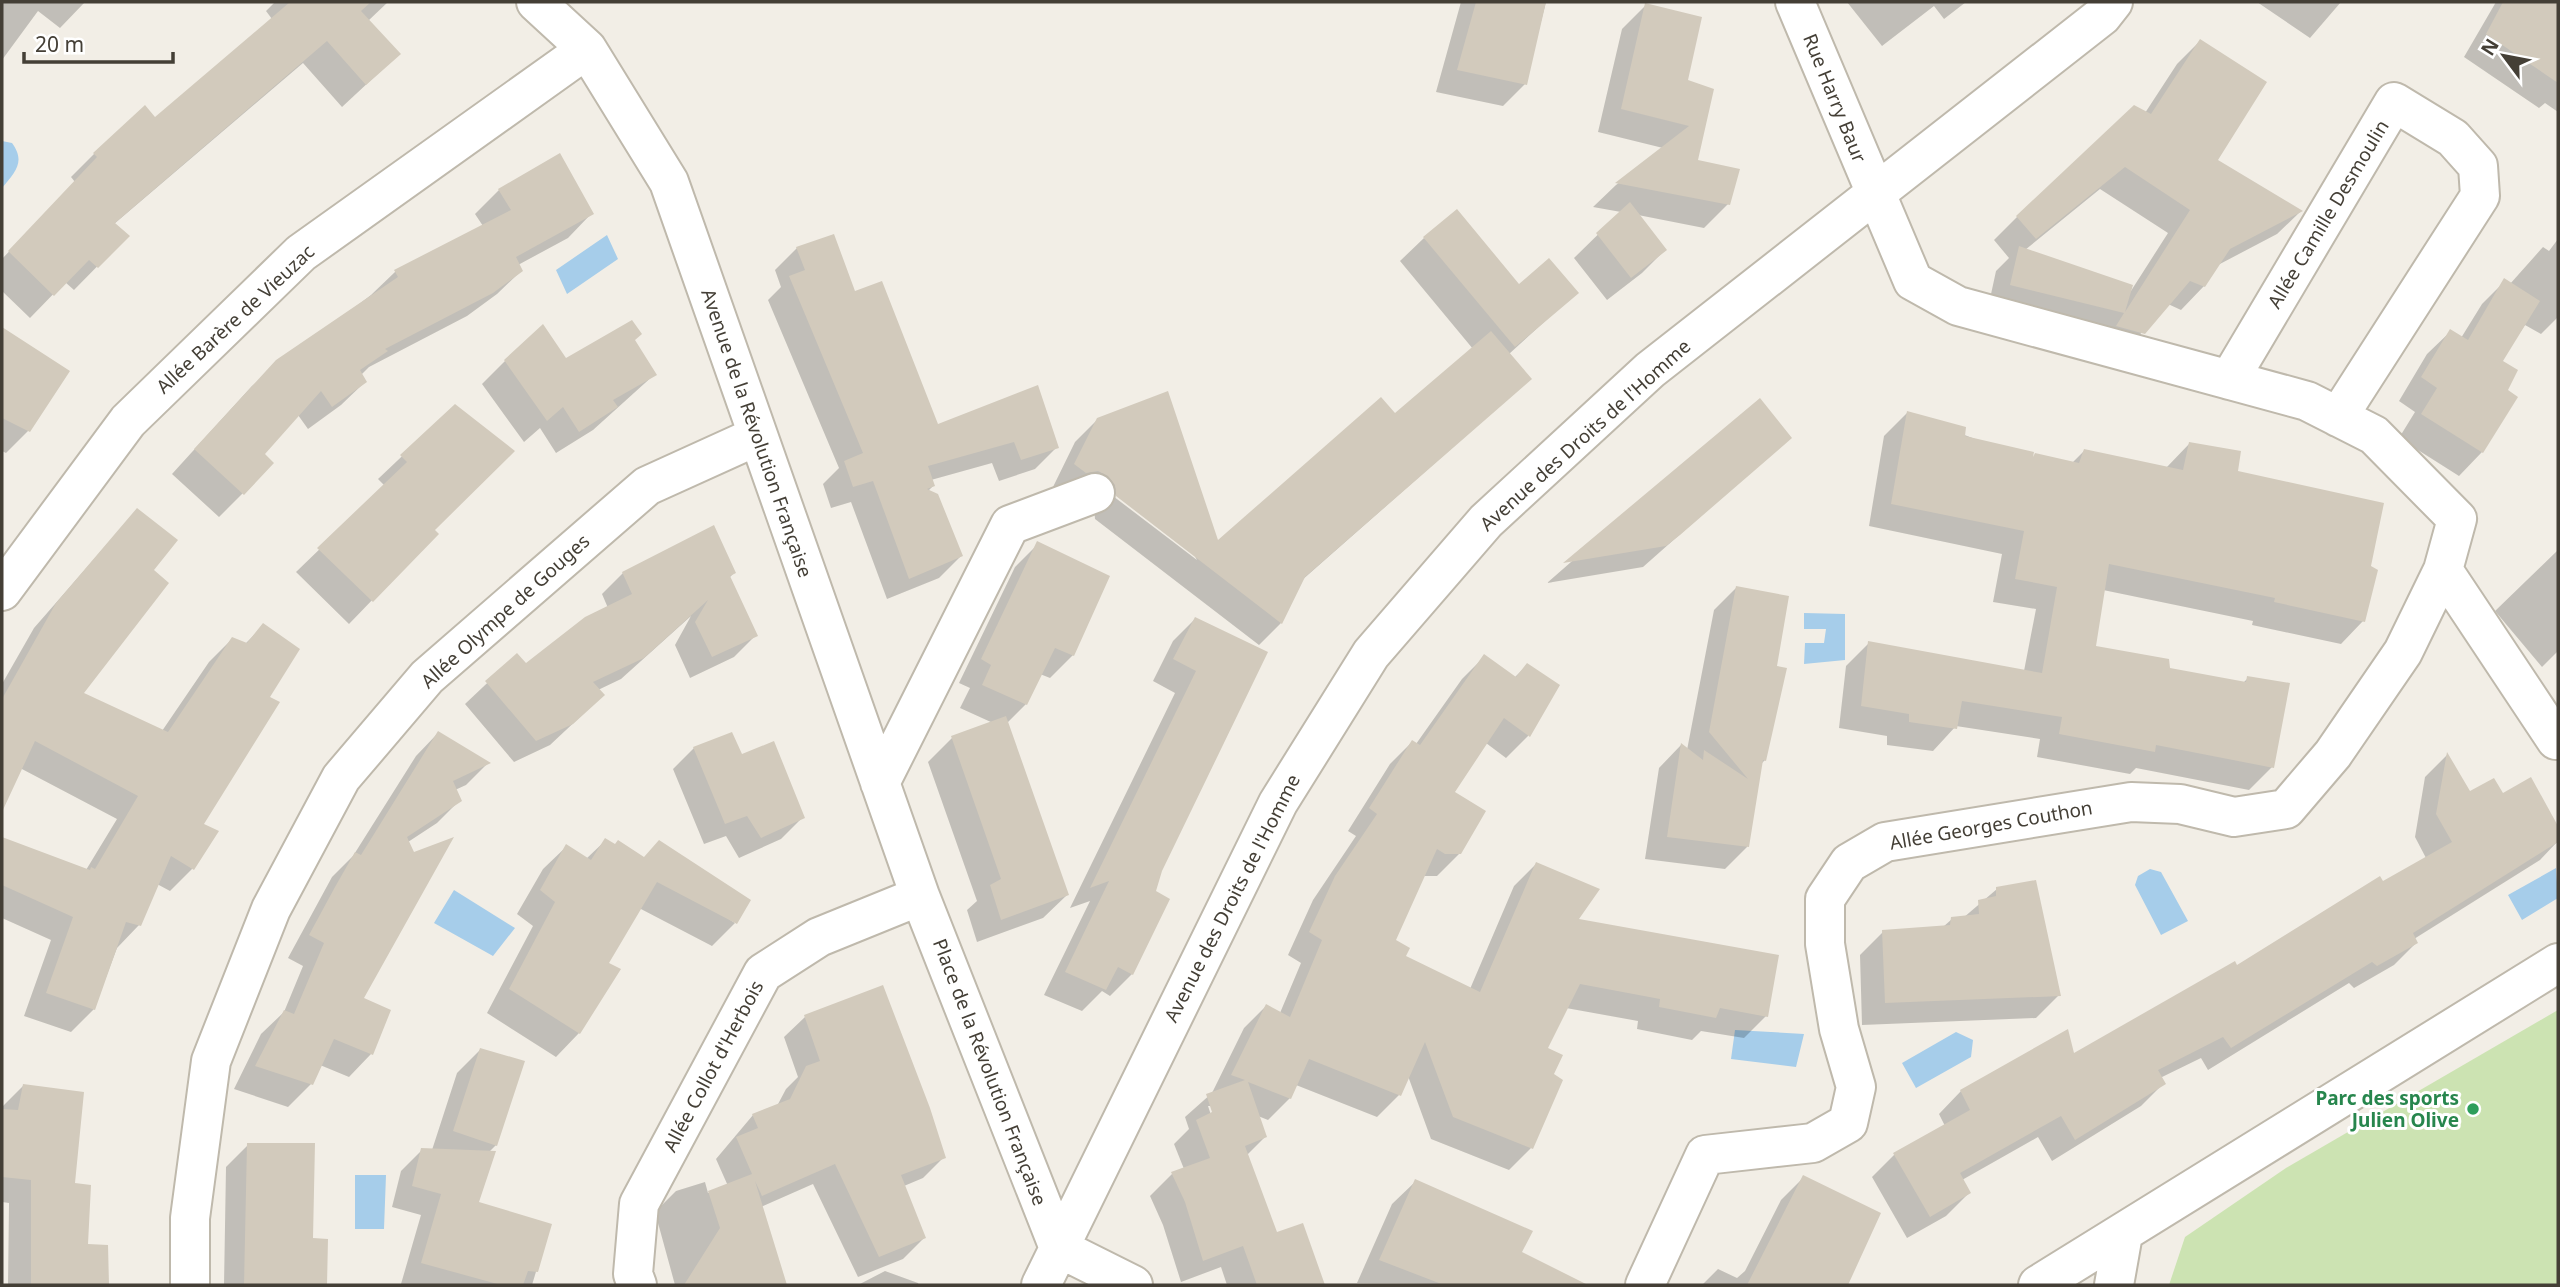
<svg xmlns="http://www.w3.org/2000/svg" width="2560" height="1287" font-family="'Noto Sans',sans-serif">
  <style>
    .green { fill: #cce3b2 }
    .water { fill: #a6cdea }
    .shadow { fill: #0003; fill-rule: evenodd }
    .building { fill: #d2cabc }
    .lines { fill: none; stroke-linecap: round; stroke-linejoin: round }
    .minor-casing { stroke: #bfb9ac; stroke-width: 42 }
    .minor { stroke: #fff; stroke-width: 38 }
    .leisure-dot { fill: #2e9e5b; stroke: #fff; stroke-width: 2.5 }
    .labels { text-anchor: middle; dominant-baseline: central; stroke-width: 6; stroke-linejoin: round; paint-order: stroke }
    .street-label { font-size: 19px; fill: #443f36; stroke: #fff }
    .leisure-label { font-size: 19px; font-weight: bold; fill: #27864d; stroke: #fff; text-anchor: end }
  </style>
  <rect width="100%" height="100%" fill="#f2eee6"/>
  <path class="green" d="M2558,1010V1285H2169L2185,1237L2286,1168Z"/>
  <path class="water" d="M2,141L12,143C26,162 15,172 2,188Z
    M607,235L618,259L567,294L556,270Z
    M1804,613L1845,614V660L1804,664L1805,643H1824L1826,629H1804Z
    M2556,868L2558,898L2522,920L2508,895Z
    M2150,869L2161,872L2188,921L2161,935L2135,885L2138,876Z
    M454,890L515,928L493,956L434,923Z
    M1735,1030L1804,1034L1796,1067L1731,1059Z
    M1956,1032L1973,1040L1971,1057L1916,1088L1902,1063Z
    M355,1175H386L384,1229H355Z"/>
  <path class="shadow" d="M2,2H85L60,28L38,11L2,60Z
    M275,2H388L368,21L399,54L342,107L303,63L114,224L127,236L74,290L65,282L30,318L2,291V259L75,182L71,177L94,154L155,119L272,19L266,11Z
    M1461,2H1546L1525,84L1503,106L1436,92Z
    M1847,2H1966L1944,19L1934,6L1882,46Z
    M2257,2H2341L2310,38Z
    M2496,2H2543L2558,11V112L2545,103L2539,108L2464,57Z
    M1646,5L1686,81L1696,162L1728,204L1704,228L1638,215L1665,250L1642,273L1607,300L1574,258L1621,212L1593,207L1616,185L1663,148L1598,132L1622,29Z
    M2200,41L2216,160L2300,212L2277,234L2218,265L2204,286L2181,310L2168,304L2120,356L1988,308L1996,271L2009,258L1994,240L2017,217L2145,113L2177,64ZM2100,189L2168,233L2129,294L2025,250Z
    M499,190L591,214L568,238L518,265L521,271L497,294L467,316L369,367L361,375L365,382L341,405L308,429L298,415L263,454L243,493L219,517L172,474L252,386L371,295L395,272L483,226L475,214Z
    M1424,238L1519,286L1576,293L1509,354L1530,379L1301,581L1281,623L1259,645L1095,519L1094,507L1053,487L1075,442L1098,419L1217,543L1395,416L1473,349L1400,261ZM1111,490L1193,553L1197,560L1109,493Z
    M2558,239V317L2541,334L2525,325L2500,361L2506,391L2516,398L2482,452L2459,476L2399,438L2415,412L2399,401L2427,354L2451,331L2461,338L2482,304L2505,281L2510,284L2543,247L2549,251Z
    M797,248L854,293L937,426L1057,447L1035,469L999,481L992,463L931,480L933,486L928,491L961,556L939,578L887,599L851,502L831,508L823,484L839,468L768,300L781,287L775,270Z
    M15,337L29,430L6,453L2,451V351Z
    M633,341L655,374L593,430L556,453L540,428L524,442L482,384L505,361H566Z
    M455,406L432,530L436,534L349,624L296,572L385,486L378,479Z
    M1907,413L2030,460L2072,463L2084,451L2166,468L2190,443L2369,567L2363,621L2341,644L2252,625L2253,621L2103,590L2094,648L2169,670L2243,683L2248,678L2272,767L2249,790L2136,768L2130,774L2037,757L2040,739L1956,726L1933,751L1887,745V736L1839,728L1846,666L1869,643L2024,671L2036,609L1993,602L2002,554L1869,526L1884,436Z
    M1790,437L1643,567L1547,583L1627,513Z
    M137,510L151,570L82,693L162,731L209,662L232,639L245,644L263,626L268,698L202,825L192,869L170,891L157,884L139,925L117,948L94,1009L71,1032L24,1016L51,940L2,918V838L86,870L117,819L20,768L2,808V684L34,628Z
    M1038,544L1073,655L1050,678L1040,674L1026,704L1007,723L1067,895L1043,918L977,942L967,910L977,901L928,762L952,738L993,723L960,708L970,688L959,683L1015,567Z
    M2558,550V651L2542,667L2495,611Z
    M623,573H734L729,578L756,635L734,657L690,678L675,645L691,616L621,679L598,690L581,716L550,745L514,762L465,704L517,655L526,666L608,608L602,594Z
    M1736,588L1775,667L1765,760L1761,764L1747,847L1725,869L1645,859L1659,768L1681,745L1687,750L1714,610Z
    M1195,619L1266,653L1160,870L1132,974L1110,996L1102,991L1082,1011L1044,995L1090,901L1070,908L1175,693L1153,681L1173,641Z
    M1484,657L1514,678L1527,665L1528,736L1506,758L1486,743L1452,793L1460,853L1437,876H1423L1394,941L1404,957L1470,989L1514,886L1536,864L1576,921L1766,1016L1744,1038L1701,1031L1692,1040L1637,1029L1638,1021L1566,1008L1546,1049L1552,1075L1561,1081L1531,1148L1509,1170L1431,1139L1408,1076L1399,1095L1377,1117L1296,1085L1290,1098L1268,1120L1258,1116L1265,1137L1247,1155L1276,1234L1323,1284L1227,1285L1221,1267L1181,1282L1163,1225L1150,1196L1172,1174L1184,1169L1174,1144L1189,1129L1185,1117L1212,1093L1244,1028L1266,1006L1280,1013L1301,963L1288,955L1313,900L1356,836L1348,831L1390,764L1412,742L1416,744L1462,679ZM1208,1106H1212L1213,1121Z
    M438,733L488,763L466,785L455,790L460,800L437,823L408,842L362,999L371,1054L349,1077L320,1065L311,1084L288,1107L234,1089L261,1034L284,1012L303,966L288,958L332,877L353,856L416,756Z
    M694,748L741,757L803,817L781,839L739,858L726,836L704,844L673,769Z
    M2447,755L2469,793L2503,795L2530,779L2558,829V841L2540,860L2414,939L2416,943L2394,965L2354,988L2349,983L2208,1070L2201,1058L2160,1078L2163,1084L2141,1106L2052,1161L2038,1137L1962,1180L1969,1193L1946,1216L1907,1238L1872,1177L1894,1155L1945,1126L1939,1114L1961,1091L2072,1056L2237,967L2426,858L2415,837L2425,777Z
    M606,840L735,923L712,946L639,908L607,963L579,1033L556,1057L487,1013L533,926L517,914L543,869L567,846L586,859Z
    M1997,889L2059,995L2036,1018L1862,1025L1860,955L1883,932L1943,927L1952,919L1963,918Z
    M805,1017L944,1157L923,1178L904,1186L924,1238L903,1259L858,1277L813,1184L761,1207L735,1271L739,1285H675L655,1212L676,1191L705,1182L708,1193L728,1186L716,1159L753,1115L777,1106L786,1089L798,1077L784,1037Z
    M480,1050L496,1145L489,1152L477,1203L550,1225L532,1285L401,1284L421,1215L392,1207L401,1171L422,1150H432L457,1073Z
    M23,1086L73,1184L86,1246L106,1247L107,1285H8L9,1203L2,1202V1107Z
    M248,1145L311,1239L327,1240L326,1285H224L226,1167Z
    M1804,1177L1850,1278L1842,1285H1702L1718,1269L1737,1278L1745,1271L1781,1200Z
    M1416,1181L1520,1253L1556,1271L1549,1285L1357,1283L1392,1204Z
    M885,1271L918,1283L919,1285H858Z"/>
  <path class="building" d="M290,2H371L361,11L401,54L366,85L327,41L115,223L130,236L98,268L89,260L54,296L8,251L97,157L93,153L145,105L155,117Z
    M1476,2H1546L1527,85L1457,70Z
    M2503,2H2558V83L2486,34Z
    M1645,3L1702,17L1688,80L1714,89L1698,160L1740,169L1730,205L1615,183L1689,126L1621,109Z
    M2200,39L2267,82L2218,160L2303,211L2230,249L2205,287L2190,281L2145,334L2116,326L2124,313L2010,285L2019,246L2133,285L2125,312L2190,210L2125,167L2036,239L2016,216L2134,105L2151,114Z
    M560,153L594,214L516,257L523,271L493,293L385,349L388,351L360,370L367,382L332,407L321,391L265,454L274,463L244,495L194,449L276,360L398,277L394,270L511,210L498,189Z
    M1630,202L1667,250L1631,278L1596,233Z
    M1457,209L1519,284L1549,258L1579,293L1515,347L1423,237Z
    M834,234L855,291L882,281L938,424L1038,385L1059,448L1021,460L1014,442L928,466L935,486L927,489L938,494L963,556L909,579L873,481L853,487L844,461L863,453L789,276L805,270L796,247Z
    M2504,278L2540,301L2503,361L2518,370L2508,390L2518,397L2483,453L2421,414L2437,388L2421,377L2450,329L2468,340Z
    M632,320L642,334L635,340L657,375L613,400L618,407L579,432L563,407L547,421L504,360L543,324L566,358Z
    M2,327L70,371L30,432L2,418Z
    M1491,331L1532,379L1305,577L1282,624L1116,496L1115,485L1108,476L1098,471L1086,473L1074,464L1097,418L1168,391L1218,540L1381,397L1395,413Z
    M1760,398L1792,438L1680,535L1666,546L1563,563Z
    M455,404L515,451L435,530L439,534L373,602L317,548L407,462L400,455Z
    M1907,411L1966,427L1965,436L2034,452L2033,457L2035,453L2079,463L2084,449L2183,470L2189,442L2241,451L2238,471L2384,503L2371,566L2378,570L2365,622L2274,602L2275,598L2109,564L2096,646L2169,659L2170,668L2246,682L2247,676L2290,683L2274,768L2156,745L2155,752L2059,734L2062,717L1962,701L1957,729L1909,722V714L1861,706L1868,641L2042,673L2057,587L2015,579L2024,531L1891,504Z
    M137,508L178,540L154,570L169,583L84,693L168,732L232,637L247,643L263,623L300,649L270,697L280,702L204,824L219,831L194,870L171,856L141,926L126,922L95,1010L46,993L73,917L2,885V837L90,870L91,867L95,869L138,796L35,741L2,812V699L56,603Z
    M714,525L736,573L730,576L758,636L712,657L695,622L708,600L644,658L593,682L605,695L573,724L536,741L485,681L517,653L526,663L585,617L632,594L622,572Z
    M1037,541L1110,576L1074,656L1055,648L1027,705L982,685L991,665L981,659Z
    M1736,586L1789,596L1777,666L1787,668L1766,761L1763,760L1749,847L1667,837L1681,743L1703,760L1704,750L1748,779L1709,732Z
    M1195,617L1268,652L1162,871L1156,891L1170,899L1133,975L1118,967L1106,990L1065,972L1109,881L1090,888L1196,671L1173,659Z
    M1484,654L1516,677L1527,663L1560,685L1530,737L1504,718L1455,792L1486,811L1461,854H1445L1437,849L1396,940L1410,948L1406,956L1480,992L1536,862L1600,889L1579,919L1779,955L1768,1017L1720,1008L1716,1018L1659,1007L1660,999L1580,984L1548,1048L1563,1055L1554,1074L1563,1080L1533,1149L1453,1117L1425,1042L1401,1096L1309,1059L1291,1099L1248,1082L1267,1137L1245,1146L1277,1232L1303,1223L1325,1285H1257L1243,1246L1203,1261L1185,1202L1171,1172L1210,1158L1196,1120L1212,1112L1206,1094L1245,1080L1231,1075L1266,1004L1290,1017L1322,940L1309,932L1335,876L1377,814L1369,808L1412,740L1420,745Z
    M1006,716L1069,895L1001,920L990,885L1001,879L951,736Z
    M438,731L491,763L453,781L462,801L407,837L414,852L454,837L364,998L391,1010L373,1055L334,1039L313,1085L255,1066L284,1010L294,1014L324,943L309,935L335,887L355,852L361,855Z
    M732,732L742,754L774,741L805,818L761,838L747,816L725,824L693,747Z
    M2447,752L2470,791L2494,778L2503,793L2531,777L2558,826V842L2413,933L2418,943L2377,966L2372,962L2231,1048L2223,1037L2158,1070L2166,1084L2075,1140L2061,1116L1960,1173L1971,1193L1930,1217L1893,1153L1970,1110L1960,1090L2068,1029L2074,1053L2235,961L2237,965L2380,876L2383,881L2452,842L2436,814Z
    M605,838L615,844L618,840L644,857L659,840L751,900L737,924L657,882L609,963L621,969L580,1034L509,989L555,902L540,890L566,844L591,860Z
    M2036,880L2061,996L1885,1003L1882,930L1950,925L1951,917L1979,914L1978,900L1996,896V887Z
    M883,985L930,1108L946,1158L901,1175L926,1238L879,1257L835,1164L762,1196L755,1181L787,1285H684L720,1228L708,1191L752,1174L736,1137L758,1128L752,1114L790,1099L806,1066L820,1061L804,1015Z
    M480,1048L525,1061L497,1146L453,1131Z
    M23,1084L84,1092L75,1183L91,1185L88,1244L108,1245L109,1285H31V1180L2,1177V1109L18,1110Z
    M247,1143H315L313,1238L328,1239L327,1285H244Z
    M421,1148L496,1151L479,1202L552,1224L538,1272L528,1271L523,1285H501L421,1263L441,1194L412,1186Z
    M1803,1175L1881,1213L1848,1285H1747Z
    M1415,1179L1533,1231L1522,1252L1588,1285H1444L1379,1260Z"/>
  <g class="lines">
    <defs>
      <path id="minor" d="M536,2L587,49L669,182L920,896L1059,1248
        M2229,380L2394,102L2453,138L2478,166L2480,196L2338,417
        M2443,570L2556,740
        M2,591L128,421L301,253L587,49
        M880,783L1010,525L1095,493
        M1059,1248L1133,1285
        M190,1285V1218L211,1061L271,909L341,778L427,677L647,486L757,436
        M637,1285L633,1274L639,1204L763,973L819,937L920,896
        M1041,1285L1278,803L1371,654L1486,521L1650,370L2102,16L2113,2
        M1645,1285L1705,1155L1813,1143L1848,1123L1856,1087L1839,1029L1825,944V899L1849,863L1885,842L2131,802L2180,804L2234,817L2286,809L2333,754L2403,652L2443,570L2457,519L2374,435L2307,401L1958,306L1913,281L1795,2
        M2038,1285L2558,963
        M2114,1285L2123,1234"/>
    </defs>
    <use href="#minor" class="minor-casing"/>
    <use href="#minor" class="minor"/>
  </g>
  <circle class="leisure-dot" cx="2473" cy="1109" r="7"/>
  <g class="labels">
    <g class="street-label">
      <text transform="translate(1835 98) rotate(68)">Rue Harry Baur</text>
      <text transform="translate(2328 214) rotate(-59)">Allée Camille Desmoulin</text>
      <text transform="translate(235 319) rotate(-43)">Allée Barère de Vieuzac</text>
      <text transform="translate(757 433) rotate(71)">Avenue de la Révolution Française</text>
      <text transform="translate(1585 435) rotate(-42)">Avenue des Droits de l'Homme</text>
      <text transform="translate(505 611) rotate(-42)">Allée Olympe de Gouges</text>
      <text transform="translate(1991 825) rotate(-10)">Allée Georges Couthon</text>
      <text transform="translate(1232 898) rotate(-63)">Avenue des Droits de l'Homme</text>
      <text transform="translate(713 1066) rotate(-62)">Allée Collot d'Herbois</text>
      <text transform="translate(990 1072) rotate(69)">Place de la Révolution Française</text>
    </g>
    <g class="leisure-label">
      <text x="2459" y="1098">Parc des sports<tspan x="2459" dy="22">Julien Olive</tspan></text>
    </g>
  </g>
  <rect width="2560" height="1287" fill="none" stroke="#443f36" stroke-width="7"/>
  <g transform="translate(2504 56) rotate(302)" stroke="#ffffff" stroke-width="5" paint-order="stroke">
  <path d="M0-5L12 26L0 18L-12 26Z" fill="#443f36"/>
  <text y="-10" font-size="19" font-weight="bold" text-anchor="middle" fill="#443f36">N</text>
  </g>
  <path d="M24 52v10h149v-10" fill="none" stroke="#443f36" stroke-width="3.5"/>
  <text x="35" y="52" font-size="21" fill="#443f36" stroke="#ffffff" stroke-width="5" paint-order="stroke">20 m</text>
</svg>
